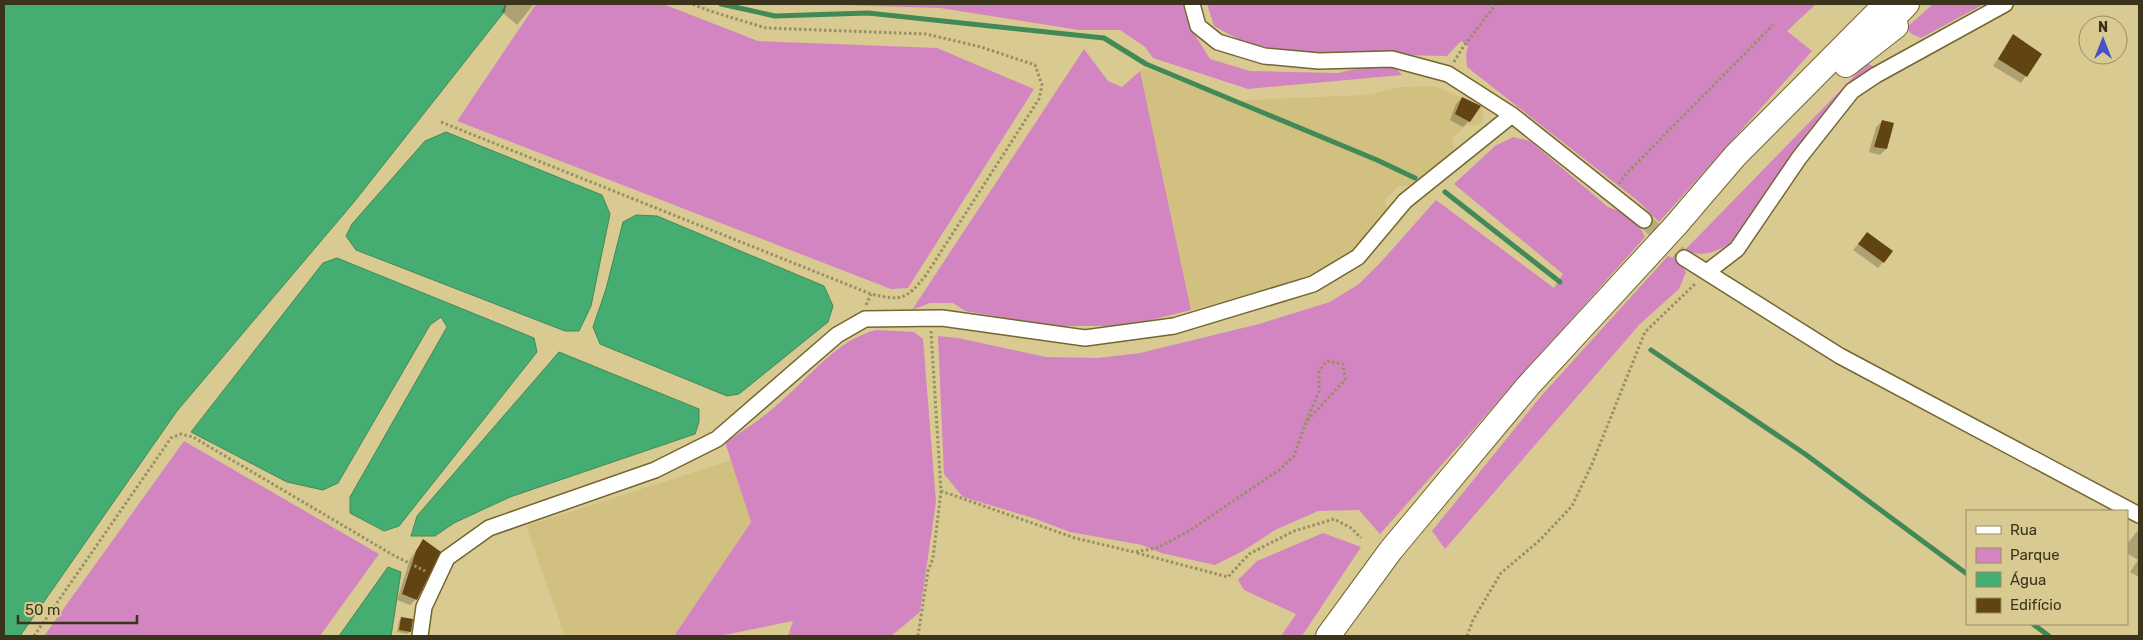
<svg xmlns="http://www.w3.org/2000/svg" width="2143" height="640" font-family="Rubik,sans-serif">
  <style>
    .built { fill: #d1c080 }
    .green { fill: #d385c2 }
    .water { fill: #46ad72; stroke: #428958 }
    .shadow { fill: #0003 }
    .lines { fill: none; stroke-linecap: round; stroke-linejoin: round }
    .stream { stroke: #428958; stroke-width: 5 }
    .building { fill: #624312 }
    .street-tunnel { stroke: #b9ac7b; stroke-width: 15; stroke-dasharray: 15 8; stroke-linecap: butt }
    .street-casing { stroke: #73662f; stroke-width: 18 }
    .primary-casing { stroke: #73662f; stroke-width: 26 }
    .path { stroke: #9a8f64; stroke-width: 3; stroke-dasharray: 2.5 2.5; stroke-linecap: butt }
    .street { stroke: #fff; stroke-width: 15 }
    .primary { stroke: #fff; stroke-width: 24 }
  </style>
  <rect width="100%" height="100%" fill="#d9ca92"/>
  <path class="built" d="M1145,68L1240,104L1249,100L1366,95L1402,87L1434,86L1481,106L1484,112L1482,123L1475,126L1466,125L1453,138L1454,150L1415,186H1398L1385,200L1388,212L1348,255L1301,279L1191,310L1140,71Z
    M732,460L751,521L674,636H565L526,526Z"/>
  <path class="green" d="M536,4H663L758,41L937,48L1034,89L908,288L891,289L457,121Z
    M810,4H1182L1190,27L1210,59L1250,71L1338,73L1380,63L1395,67L1402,75L1248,89L1153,58L1145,47L1120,30H1079L940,8Z
    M1207,4H1816L1787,31L1812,51L1659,222L1638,201L1467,67L1466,54L1468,46L1461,41L1447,56L1303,53L1247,44L1214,26Z
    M1933,4H1984L1921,38L1912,34L1906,28Z
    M1084,49L1108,81L1122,87L1140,71L1191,310L1151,320L1108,326H1052L965,311L953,303H930L912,310Z
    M1867,63L1874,67L1839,99L1729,244C1712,254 1704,256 1684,251Z
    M1513,137L1530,141L1608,207L1624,213L1641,229L1645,237L1380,534L1359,510L1318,511L1275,530L1243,551L1215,565L1161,553L1142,545L1070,532L1033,518L963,497L944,474L938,336L958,338L1046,357L1098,358L1140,353L1259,324L1330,302L1359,284L1381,262L1436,200L1554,288L1563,274L1454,184L1495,146Z
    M1668,256L1678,260L1686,272L1679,289L1640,324L1445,549L1432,531L1542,395Z
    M876,330L914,332L923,339L936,502L920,612L891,636H788L793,621L719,636H674L751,522L725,442C747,429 768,414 787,396C815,371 838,340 876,330Z
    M184,441L379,554L320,636H44Z
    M1323,533L1361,547L1302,636H1281L1296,614L1244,590L1238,580L1257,561Z"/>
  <path class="water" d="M4,4H506L504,12L354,202L177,411L20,636H4Z
    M446,132L602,195L610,214L591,306L579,331H565L356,250L346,236L352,224L425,141Z
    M636,215L657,216L824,286L833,306L828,322L739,394L727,396L600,344L593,327L606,289L623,222Z
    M337,258L534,338L537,352L399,526L384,531L350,513V497L447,327L441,317L430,325L338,483L323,490L287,482L191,432L323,263Z
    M559,352L699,409V422L695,434L510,497L454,523L435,536H411L417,516Z
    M388,567L401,572L391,636H339Z"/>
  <path class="shadow" d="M506,4H534L517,25L501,11Z
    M2013,36L2040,55L2021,83L1993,66Z
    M1462,98L1469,121L1463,127L1450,120L1456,104Z
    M1882,121L1892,124L1886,149L1880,155L1869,152L1876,127Z
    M1867,234L1883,262L1878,268L1853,250Z
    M2139,529V577L2130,572L2138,560L2127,553V544Z
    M423,541L416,599L410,605L397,600L410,559Z
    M401,619L410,632L407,634L397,632L399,621Z"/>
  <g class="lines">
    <path class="stream" d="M721,4L775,16L868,13L1104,38L1146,64L1377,160L1415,178
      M1445,192L1560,282
      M1651,350L1805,454L1967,574
      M2033,624L2049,636"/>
  </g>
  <path class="building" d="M2013,34L2042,54L2027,77L1998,59Z
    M1462,97L1481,106L1470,122L1455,114Z
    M1882,120L1894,123L1887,149L1874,147Z
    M1867,232L1893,251L1884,263L1858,244Z
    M423,539L441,552L417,600L402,594L416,551Z
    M401,617L413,619L411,632L399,630Z"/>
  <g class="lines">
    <path class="street-tunnel" d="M1644,220L1684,258"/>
    <defs>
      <path id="street" d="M1192,4L1198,26L1218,42L1264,56L1319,61L1392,59L1448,74L1512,115L1644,220
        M1684,258L1840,356L2139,515
        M1707,272L1737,249L1799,158L1852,91L1876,75L2005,4
        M420,636L424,607L447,558L489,528L655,470L717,439L837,335L865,319L942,318L1085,338L1174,326L1313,284L1358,257L1405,201L1512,115"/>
      <path id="primary" d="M1879,33L1907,4
        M1846,65L1896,26
        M1328,636L1391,550L1528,386L1676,225L1735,156L1886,4"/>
    </defs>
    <use href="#street" class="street-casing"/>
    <use href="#primary" class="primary-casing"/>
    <path class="path" d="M1454,62L1461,50L1496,4
      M441,122L871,294C902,301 906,300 926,275L1039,99L1042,85L1035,65L981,47L926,34L766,28L710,11L692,4
      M1619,184L1626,174L1773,25
      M866,305L871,294
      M931,331L941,491L1075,538L1134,552L1157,548L1189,531L1279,470L1294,456L1306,422L1345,380L1343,364L1327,361L1319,371V391L1306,422
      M1137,553L1228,577L1249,554L1294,531L1334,519L1351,528L1361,538
      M34,636L171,438L181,434L193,437L393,555L425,571
      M918,636L928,571L933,558L941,491
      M1467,636L1473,620L1501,573L1540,540L1572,506L1592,464L1645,332L1696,283"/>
    <use href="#street" class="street"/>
    <use href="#primary" class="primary"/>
  </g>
  <rect width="2143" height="640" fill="none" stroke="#3a341d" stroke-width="10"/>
  <rect x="1966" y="510" width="162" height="115" fill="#d9ca92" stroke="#998e63"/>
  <rect x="1976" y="526" width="25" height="8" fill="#ffffff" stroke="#998e63"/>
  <text x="2010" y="535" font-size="15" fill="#3a341d">Rua</text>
  <rect x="1976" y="548" width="25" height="15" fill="#d385c2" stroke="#998e63"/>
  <text x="2010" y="560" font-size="15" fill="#3a341d">Parque</text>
  <rect x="1976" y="572" width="25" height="15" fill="#46ad72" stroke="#998e63"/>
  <text x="2010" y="585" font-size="15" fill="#3a341d">Água</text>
  <rect x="1976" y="598" width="25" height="15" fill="#624312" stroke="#998e63"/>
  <text x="2010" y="610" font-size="15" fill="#3a341d">Edifício</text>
  <g transform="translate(2103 40)"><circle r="24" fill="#d9ca92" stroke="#998e63"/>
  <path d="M0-4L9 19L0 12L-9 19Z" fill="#4a50c6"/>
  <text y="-8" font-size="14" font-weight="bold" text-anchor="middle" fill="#3a341d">N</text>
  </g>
  <path d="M18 615v8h119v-8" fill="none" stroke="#3a341d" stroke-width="2.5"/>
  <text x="25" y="615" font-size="15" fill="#3a341d" stroke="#d9ca92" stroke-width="4" paint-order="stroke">50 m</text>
</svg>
